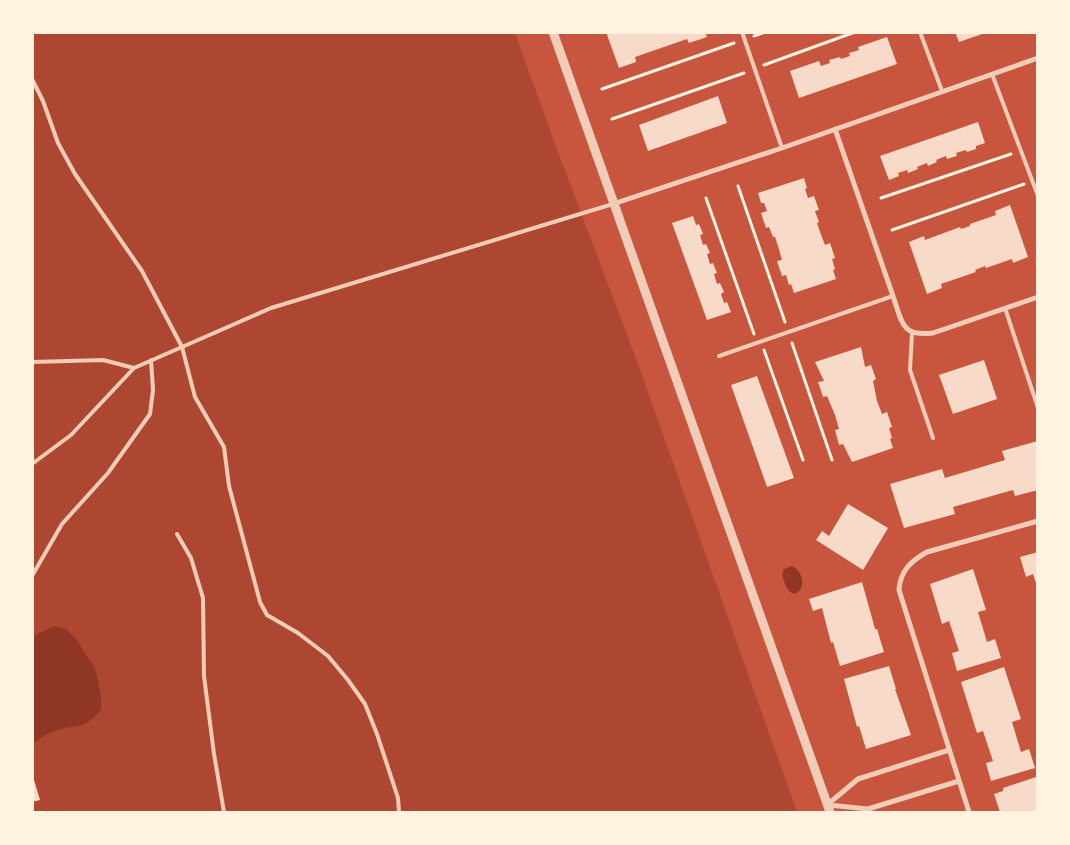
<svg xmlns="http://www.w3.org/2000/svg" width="1070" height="845" font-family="'Nunito Sans',sans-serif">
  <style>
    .green { fill: #ae4732 }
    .water { fill: #8f3625 }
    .building { fill: #f7dbc8 }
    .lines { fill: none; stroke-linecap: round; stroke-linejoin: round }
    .path { stroke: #fff3e0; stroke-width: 3 }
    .service { stroke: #f1ccb7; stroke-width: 4 }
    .minor { stroke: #f1ccb7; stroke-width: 5 }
    .tertiary { stroke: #f1ccb7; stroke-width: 9 }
  </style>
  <rect width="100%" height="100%" fill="#c8553d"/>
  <path class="green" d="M32,33H515L555,144L638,364L797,812H33Z"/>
  <path class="water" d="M792,566C814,578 795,609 785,584C783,578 781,575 784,569Z
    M54,626L66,629L76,639L95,668L101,696V710C81,731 83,723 58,730C49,732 40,739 33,743V636Z"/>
  <path class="building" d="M606,32H705L707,37L689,43L687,39L635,57L636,62L619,68Z
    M955,32H985V33L959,42Z
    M887,37L897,64L799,98L790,71L819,61L821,66L830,63L829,60L840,57L841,59L850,56L849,53L859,50L858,47Z
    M718,96L727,123L648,151L639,125Z
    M978,122L985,143L976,146V149L967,152L966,150L956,153L957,156L947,159L946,156L936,160L937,162L928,166L927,163L917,167L918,169L908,173L907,170L898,173L899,176L889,180L880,156Z
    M804,178L807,188L805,189L808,198L814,196L819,210L815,211L819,222L817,223L820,232L825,245L830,243L835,258L832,259L835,269L833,270L836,279L794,293L791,284L789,285L786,275L782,276L777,261L782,260L778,246L775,237H773L769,227L766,228L761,213L767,211L764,203H761L758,193Z
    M1010,205L1028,257L1013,263L1012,259L986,268L985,266L975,270L976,272L941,284L942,288L927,294L909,242L924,236L925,240L960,227L961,229L970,226V224L996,215L995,211Z
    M693,216L696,225L699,224L703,234L700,235L703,245L706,244L710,253L707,254L710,264L713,263L717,273L714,274L717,284L720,283L724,292L721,294L724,303L727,302L731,312L707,320L672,223Z
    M861,347L865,367L871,365L876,379L873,381L877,401L882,414L887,412L892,427L889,428L892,438L890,439L893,448L852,462L843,444L839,445L835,430L839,429L835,415L827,396L823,397L818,382L824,381L815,362Z
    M984,360L997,399L953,414L939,375Z
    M757,376L794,478L767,487L731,385Z
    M1038,441V490L1015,496L1013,490L953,507L955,514L904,528L890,484L942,469L945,478L1005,460L1002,451Z
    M848,504L888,528L863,570L816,540L822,531L829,536Z
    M1038,552V586H1037L1033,574L1026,577L1020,557Z
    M973,569L986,610L978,612L987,642L995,639L1001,658L957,671L952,653L959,651L949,621L942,624L930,584Z
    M862,582L872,618L875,629H877L884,652L840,666L833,642L831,643L822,608L813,611L809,599Z
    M889,666L896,689H895L911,735L866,749L859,726L857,727L844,679Z
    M1004,667L1021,719L1012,722L1021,752L1029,749L1035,768L991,781L986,763L993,761L983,731L977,733L961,682Z
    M1036,777L1038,782V812H1000L994,794L1003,791V788Z
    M32,780H34L40,800L32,802Z"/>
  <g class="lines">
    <path class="path" d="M754,36L765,32
      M764,65L855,32
      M602,89L734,43
      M612,119L744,73
      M738,186L785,322
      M706,198L754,334
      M881,198L1011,154
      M892,230L1024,184
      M792,343L832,460
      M764,350L803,460"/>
    <path class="service" d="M742,32L782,148
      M920,32L942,91
      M992,74L1038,196
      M32,79L43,101L58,143L75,174L142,271L182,347L195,397L224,447L229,486L260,602L267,615L298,633L328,656L348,680L365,704L377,734L398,798L399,812
      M1005,308L1038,408
      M912,333L910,370L933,438
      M719,356L893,296
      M32,362L103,360L134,368
      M32,464L71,435L134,368L271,308L613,204
      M177,534L191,558L203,598L204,676L214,754L224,812
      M32,576L62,524L108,473L150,414L153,390L151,360"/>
    <path class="minor" d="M835,129L893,296C902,322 901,337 933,333L1038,297
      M613,204L782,148L1038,58
      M827,805L858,779L949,750
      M828,805L868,809L959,781
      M969,812L899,590C900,571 911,561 927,552L1038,521"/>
    <path class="tertiary" d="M553,32L830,812"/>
  </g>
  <rect width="1070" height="845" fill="none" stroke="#fff3e0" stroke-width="68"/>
</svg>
